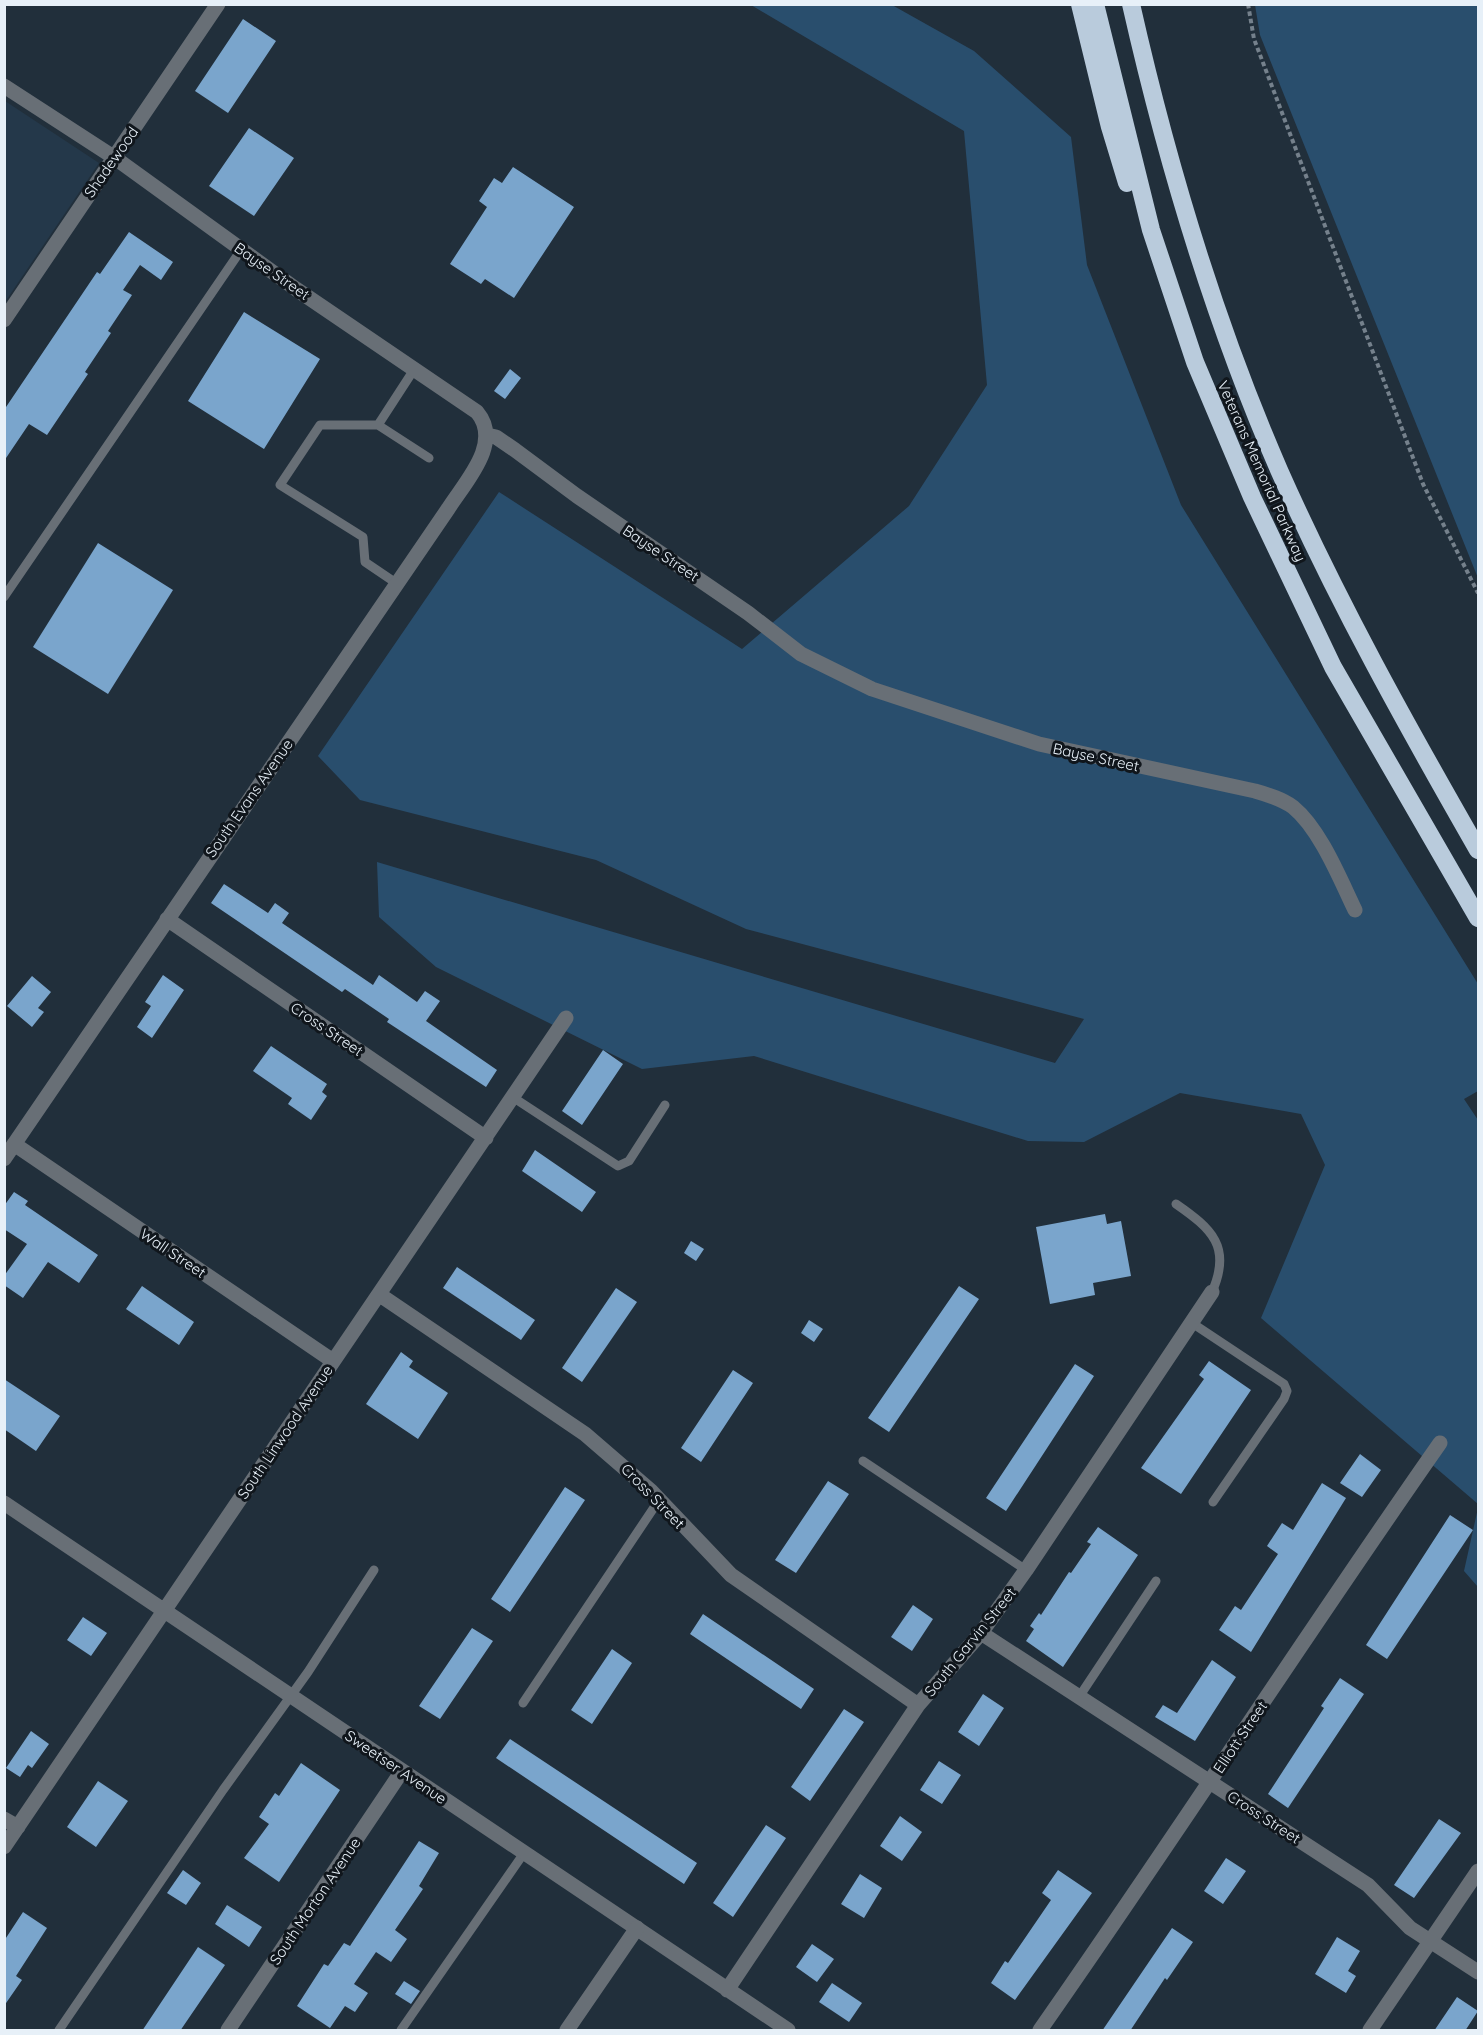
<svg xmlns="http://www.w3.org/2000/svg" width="1483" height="2035" font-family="Quicksand,sans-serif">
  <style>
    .built { fill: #24384a }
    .green { fill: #294e6d }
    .building { fill: #7aa5cc }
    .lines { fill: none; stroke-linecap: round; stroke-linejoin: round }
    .path { stroke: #75818c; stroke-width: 4; stroke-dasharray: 4.5 3; stroke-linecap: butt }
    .service { stroke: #686f76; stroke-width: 9 }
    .minor { stroke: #686f76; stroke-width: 15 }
    .tertiary { stroke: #686f76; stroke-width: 15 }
    .motorway { stroke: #b9cbdc; stroke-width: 18 }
    .labels { text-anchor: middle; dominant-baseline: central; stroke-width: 6; stroke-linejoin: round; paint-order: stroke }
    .street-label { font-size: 15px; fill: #e7f0f8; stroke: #10161c }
  </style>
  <rect width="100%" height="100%" fill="#212f3b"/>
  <path class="built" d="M5,101L99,163L5,302Z"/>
  <path class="green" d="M751,5H892L974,51L1071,137L1087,265L1181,505L1478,984V1091L1464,1099L1478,1120V1504L1261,1318L1325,1165L1301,1114L1180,1093L1084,1142L1028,1141L754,1056L642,1069L436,967L379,917L377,862L1055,1063L1084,1019L746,929L596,860L360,800L318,756L499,492L742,649L909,506L987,385L964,131Z
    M1255,5H1478V578L1260,35Z
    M1478,1508V1587L1464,1571Z"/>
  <path class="building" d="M243,19L276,41L228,113L195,91Z
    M249,128L294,158L254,216L209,186Z
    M513,167L574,207L514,298L485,279L481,284L450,264L487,207L479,201L494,178L502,183Z
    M129,232L173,262L161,280L140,265L123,290L132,295L108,331L111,333L85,372L88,374L47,435L29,424L4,461V410L97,272L100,274Z
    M244,312L320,359L264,449L188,401Z
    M510,369L521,378L505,399L494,391Z
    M98,543L173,590L108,694L33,647Z
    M224,884L268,913L275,903L289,913L282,923L373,985L379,975L417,1002L425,991L440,1001L426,1021L497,1070L486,1087L387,1022L389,1019L345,989L342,992L211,903Z
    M163,975L184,990L152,1038L137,1027L151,1006L145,1002Z
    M32,976L51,992L38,1008L44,1012L32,1027L7,1006Z
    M271,1046L327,1084L322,1092L327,1096L311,1120L288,1104L292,1098L253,1071Z
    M603,1050L623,1064L582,1125L562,1111Z
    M535,1150L596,1192L582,1212L522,1171Z
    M14,1192L28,1201L25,1205L98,1255L79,1283L48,1262L23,1298L4,1285V1276L27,1244L4,1229V1206Z
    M1105,1214L1107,1224L1121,1221L1131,1276L1093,1283L1095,1295L1050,1304L1036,1227Z
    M691,1241L704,1249L696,1261L684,1253Z
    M457,1267L535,1320L521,1340L443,1288Z
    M142,1286L194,1322L179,1345L126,1309Z
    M959,1286L979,1299L889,1432L868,1418Z
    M616,1288L637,1302L582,1382L562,1368Z
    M809,1320L823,1329L814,1342L801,1333Z
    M401,1352L413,1361L409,1367L448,1393L418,1439L366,1404Z
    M1209,1361L1251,1390L1181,1494L1141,1468L1204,1379L1199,1375Z
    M1075,1364L1094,1376L1006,1511L986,1498Z
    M733,1370L753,1383L701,1462L681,1448Z
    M4,1379L60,1416L36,1451L4,1429Z
    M1360,1454L1381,1470L1362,1497L1340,1483Z
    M828,1481L849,1494L796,1573L775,1560Z
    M1322,1483L1346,1498L1251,1652L1219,1630L1235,1606L1241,1610L1278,1554L1267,1546L1282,1523L1293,1530Z
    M565,1487L585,1500L510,1612L491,1599Z
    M1450,1515L1473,1530L1387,1659L1366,1645Z
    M1098,1527L1138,1555L1063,1667L1026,1641L1034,1629L1030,1626L1039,1613L1041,1615L1069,1572L1071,1573L1091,1544L1087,1542Z
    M913,1605L933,1619L912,1651L891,1637Z
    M703,1614L814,1689L801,1709L690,1634Z
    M83,1617L107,1633L91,1656L67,1640Z
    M472,1628L493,1641L440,1719L419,1706Z
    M612,1649L632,1663L592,1724L571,1710Z
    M1212,1660L1236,1677L1195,1741L1155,1717L1163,1705L1177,1713Z
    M1340,1678L1364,1694L1288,1808L1268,1794L1324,1708L1321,1706Z
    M983,1694L1004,1708L979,1746L958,1732Z
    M844,1709L864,1722L810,1801L791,1787Z
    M31,1731L49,1744L32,1768L28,1765L20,1777L6,1768Z
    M510,1739L697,1863L684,1884L496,1758Z
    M939,1761L961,1775L942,1804L920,1790Z
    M301,1763L340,1790L279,1882L244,1858L269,1824L259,1817L275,1793L279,1796Z
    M98,1781L128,1801L96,1847L67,1827Z
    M900,1816L922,1832L902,1861L880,1846Z
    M1439,1819L1461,1833L1414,1898L1394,1885Z
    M766,1825L786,1838L733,1917L713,1903Z
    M419,1841L439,1853L419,1886L423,1889L395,1930L407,1939L391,1962L376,1952L354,1984L368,1993L355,2012L345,2006L330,2028L297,2006L324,1964L328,1966L344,1943L350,1946Z
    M1226,1858L1246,1871L1223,1904L1204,1891Z
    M183,1870L201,1883L186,1905L167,1893Z
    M1058,1870L1092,1893L1015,2000L991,1983L1005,1961L1008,1963L1051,1900L1042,1893Z
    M860,1874L882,1888L864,1918L841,1904Z
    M227,1905L262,1927L249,1947L215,1924Z
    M23,1912L47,1928L16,1976L22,1980L4,2006V1941Z
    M1172,1928L1193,1942L1167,1980L1165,1978L1130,2031H1102Z
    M1337,1937L1360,1951L1348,1971L1356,1976L1346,1993L1315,1974Z
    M812,1944L834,1959L817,1982L796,1967Z
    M198,1947L225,1965L180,2031H142Z
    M404,1981L420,1991L411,2004L395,1994Z
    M832,1983L862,2003L849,2022L819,2002Z
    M1457,1997L1478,2011L1465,2031H1434Z"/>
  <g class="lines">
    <path class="path" d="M1248,4L1254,39L1423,484L1478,593"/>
    <path class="service" d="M378,425L429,458
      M396,583L365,562L363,537L280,485L320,425H378L415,368
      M4,597L241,250
      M514,1098L618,1166L629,1161L665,1105
      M1176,1204C1212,1229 1232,1247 1212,1292
      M1192,1323L1284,1384L1287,1391L1284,1399L1213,1502
      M863,1461L1026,1570
      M1079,1697L1156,1581
      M523,1703L659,1500
      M59,2030L223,1790L308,1672L374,1570
      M401,2030L524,1853"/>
    <path class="minor" d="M4,86L115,158L296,289L477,412C503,443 465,482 448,509L4,1159
      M4,320L218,4
      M487,435L496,437L515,450L577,496L748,613L801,654L872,689L1039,744L1255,791C1269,795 1282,799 1293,807C1320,829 1340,879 1355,910
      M167,919L486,1138
      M14,1144L333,1361
      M380,1295L585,1434L651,1491L731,1575L918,1705
      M4,1503L788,2030
      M981,1633L1368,1885L1410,1928L1478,1972
      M4,1819L18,1827
      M4,1847L566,1018
      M727,1990L918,1705L981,1633L1026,1570L1212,1292
      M228,2030L402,1771
      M1040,2030C1176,1836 1304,1637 1440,1443
      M1370,2030L1478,1871"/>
    <path class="tertiary" d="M567,2030L637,1928"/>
    <path class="motorway" d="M1080,4L1110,127L1127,183
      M1095,4L1151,230L1195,362L1252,497L1333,667L1478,918
      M1131,4C1167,163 1214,321 1279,470C1337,601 1407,726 1478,850"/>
  </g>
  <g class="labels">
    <g class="street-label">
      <text transform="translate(111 162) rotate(-55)">Shadewood</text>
      <text transform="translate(272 271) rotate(35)">Bayse Street</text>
      <text transform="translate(1262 471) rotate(66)">Veterans Memorial Parkway</text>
      <text transform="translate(661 553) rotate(34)">Bayse Street</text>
      <text transform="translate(1096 757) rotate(12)">Bayse Street</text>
      <text transform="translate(249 798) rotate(-55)">South Evans Avenue</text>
      <text transform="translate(327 1029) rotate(34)">Cross Street</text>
      <text transform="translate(173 1253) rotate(34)">Wall Street</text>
      <text transform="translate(285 1432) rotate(-56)">South Linwood Avenue</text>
      <text transform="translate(653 1496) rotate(46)">Cross Street</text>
      <text transform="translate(970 1642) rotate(-51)">South Garvin Street</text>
      <text transform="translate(1240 1737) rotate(-56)">Elliott Street</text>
      <text transform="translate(396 1767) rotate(34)">Sweetser Avenue</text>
      <text transform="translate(1264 1817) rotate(33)">Cross Street</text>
      <text transform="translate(315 1901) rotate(-56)">South Morton Avenue</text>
    </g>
  </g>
  <rect width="1483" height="2035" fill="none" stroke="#e7f0f8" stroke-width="12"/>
</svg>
